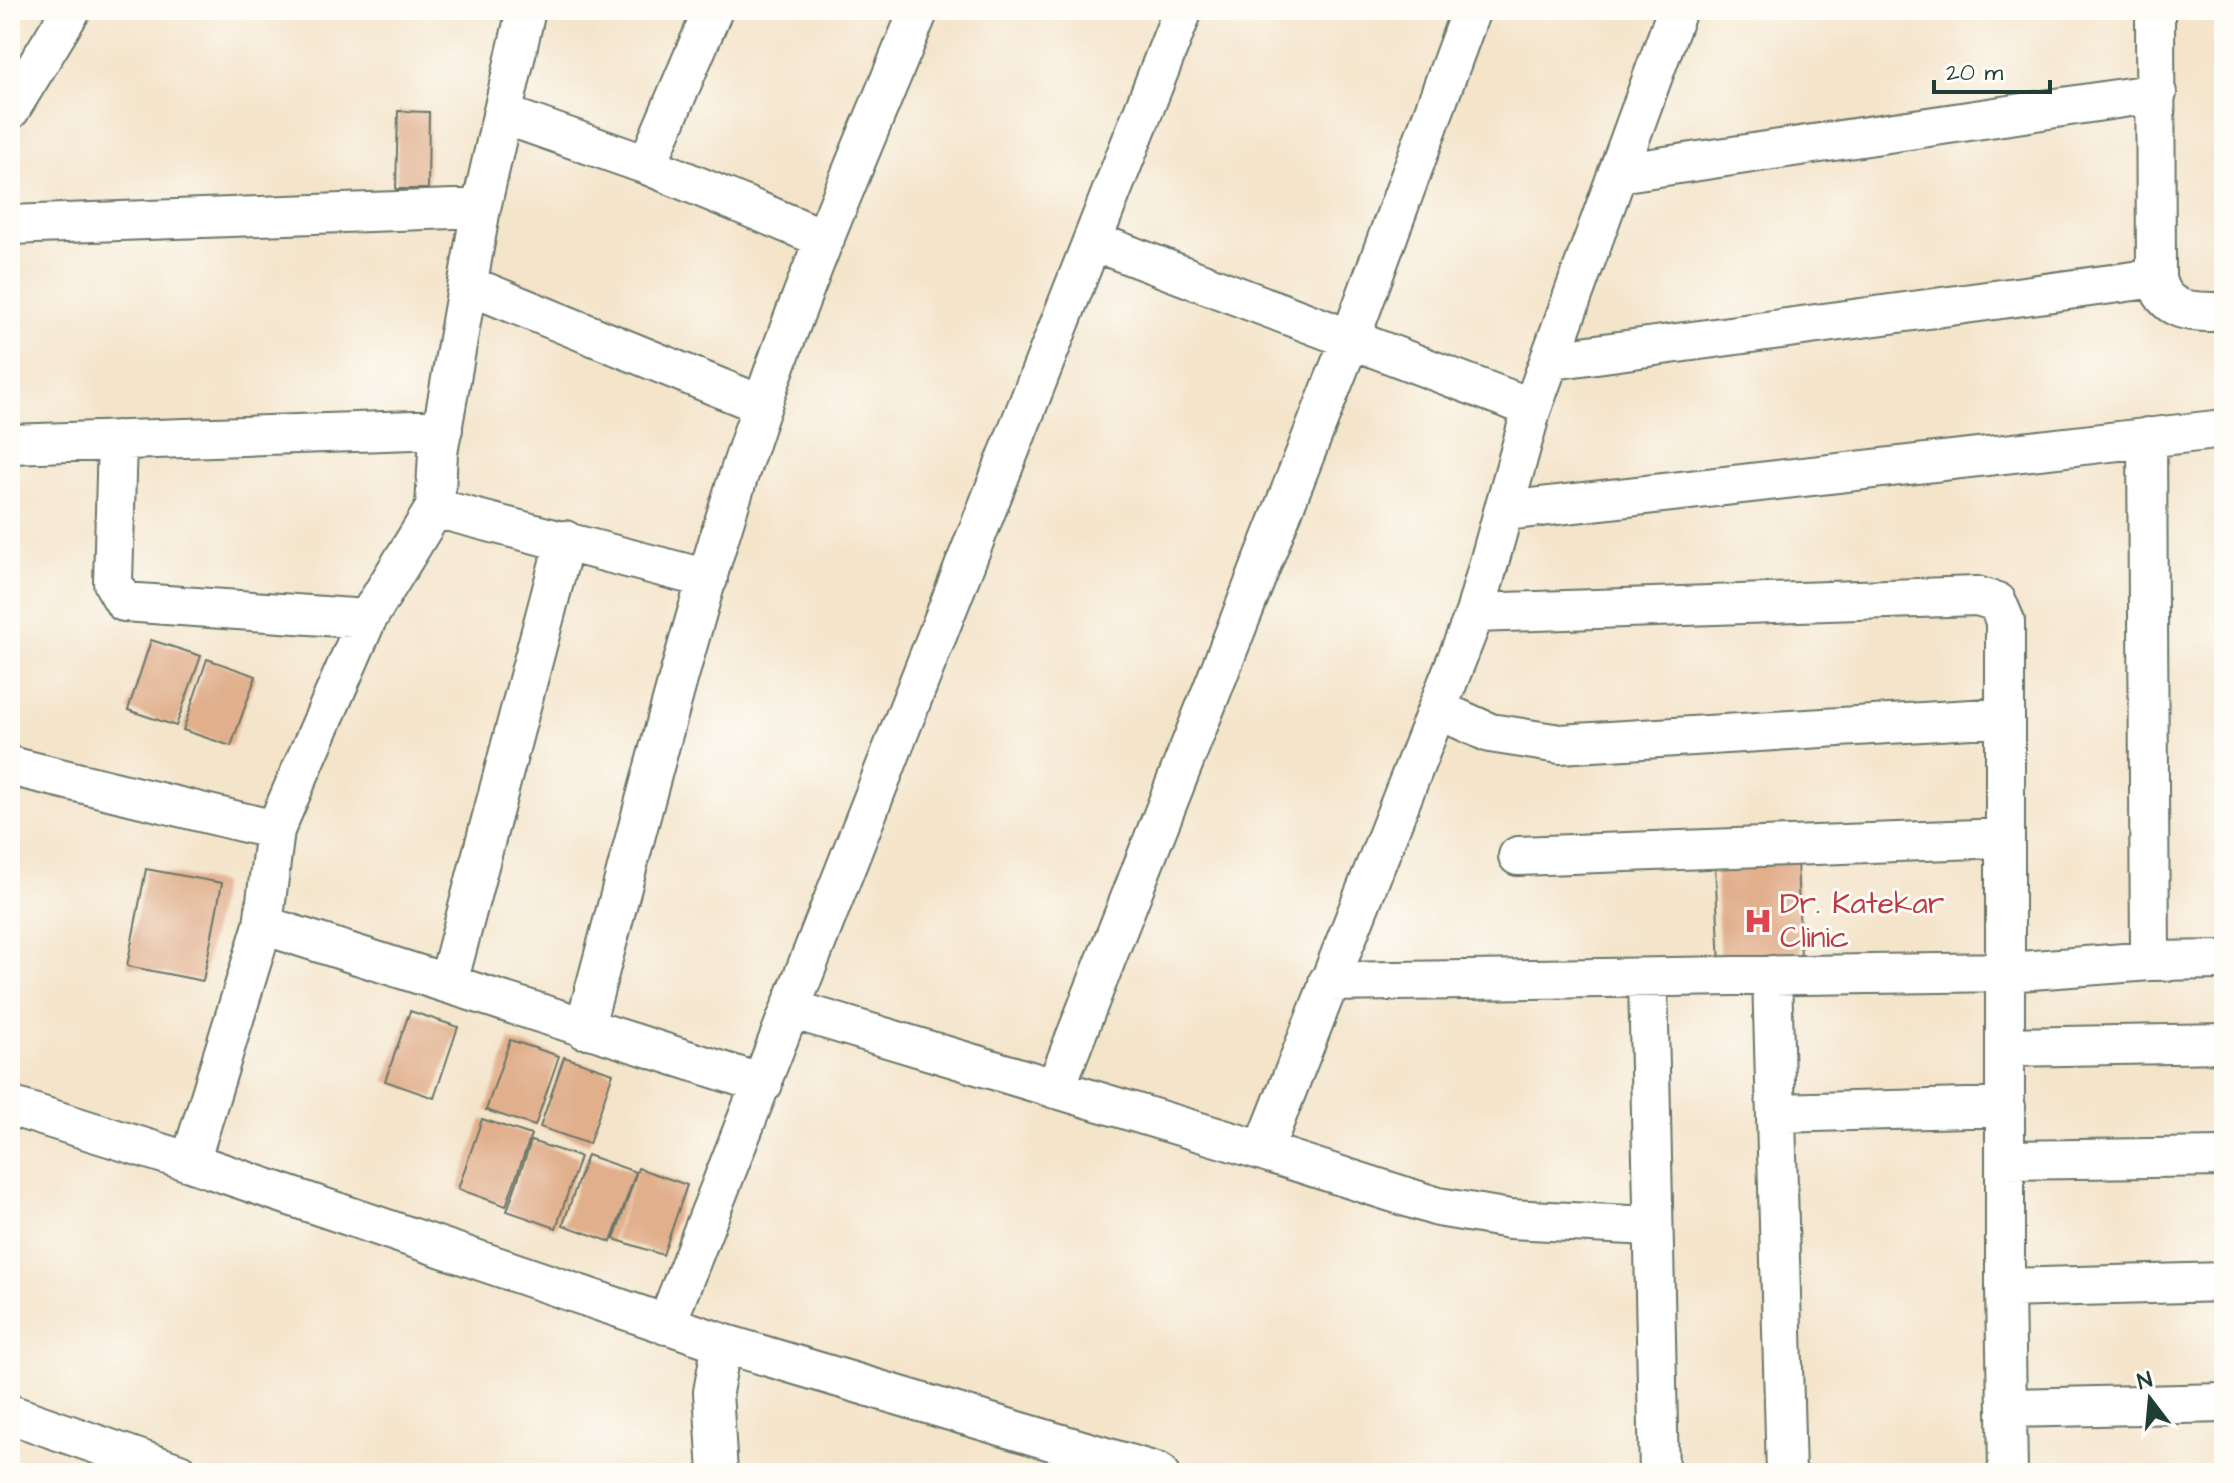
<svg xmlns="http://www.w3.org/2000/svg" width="2234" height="1483" font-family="'Architects Daughter',sans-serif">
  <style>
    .building { fill: #e1af8c }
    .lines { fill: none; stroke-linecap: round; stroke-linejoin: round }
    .street-casing { stroke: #6a7768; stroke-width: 42 }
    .street { stroke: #fff; stroke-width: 38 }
    .labels { text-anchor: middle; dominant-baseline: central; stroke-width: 6; stroke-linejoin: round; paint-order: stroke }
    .health-label { font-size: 30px; fill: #be3a42; stroke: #fdfcf7; text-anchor: start }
  </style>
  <rect width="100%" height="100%" fill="#fdfcf7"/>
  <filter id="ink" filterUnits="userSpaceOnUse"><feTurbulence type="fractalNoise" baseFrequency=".0125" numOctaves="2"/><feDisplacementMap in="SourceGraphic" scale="16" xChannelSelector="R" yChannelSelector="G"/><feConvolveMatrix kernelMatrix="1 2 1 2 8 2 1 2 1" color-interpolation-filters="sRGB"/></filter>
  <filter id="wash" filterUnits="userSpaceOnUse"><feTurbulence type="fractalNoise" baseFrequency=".006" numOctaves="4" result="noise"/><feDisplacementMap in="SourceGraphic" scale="32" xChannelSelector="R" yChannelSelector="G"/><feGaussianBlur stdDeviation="1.8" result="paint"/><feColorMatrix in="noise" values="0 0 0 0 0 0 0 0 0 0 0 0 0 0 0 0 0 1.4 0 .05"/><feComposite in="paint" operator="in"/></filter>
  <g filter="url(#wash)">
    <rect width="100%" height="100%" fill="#f4e4ca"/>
    <g id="blocks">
      <path class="building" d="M398,111L429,112L428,189H396Z
        M151,640L201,656L176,726L128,710Z
        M207,659L256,676L231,746L183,730Z
        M1797,860L1801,960L1720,964L1715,864Z
        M146,869L222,883L203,981L127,966Z
        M410,1011L458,1027L434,1098L385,1081Z
        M510,1040L559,1056L535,1126L486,1110Z
        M564,1057L613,1073L589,1144L540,1127Z
        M482,1119L531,1135L506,1206L458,1189Z
        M531,1141L580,1157L556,1228L507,1211Z
        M587,1155L636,1172L611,1242L563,1225Z
        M638,1168L687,1185L663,1255L614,1239Z"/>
    </g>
  </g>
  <g filter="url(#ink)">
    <use href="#blocks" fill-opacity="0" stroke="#6a7768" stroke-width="2"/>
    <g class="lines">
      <defs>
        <path id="street" d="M2155,10L2156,278C2164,314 2193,312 2224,312
          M10,110L71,10
          M502,114L647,165L825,239
          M647,165L713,10
          M1618,173L2157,93
          M481,208L438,453L435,508L708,579
          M10,225L481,208L526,10
          M1095,242L1532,408
          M468,285L762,405
          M1552,360L2156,278
          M2147,437L2150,961
          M117,440L113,583L124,602L367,619
          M10,444L443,429
          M1505,511L2224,429
          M1475,613L1977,596L1997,602L2005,621V1288L2008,1473
          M1439,710L1490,733L1560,744L2005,717
          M10,766L275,830L367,619L435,508
          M1518,856L2005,838
          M263,925L763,1084
          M1772,975L1786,1473
          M1648,979L1659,1473
          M1328,982L2007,972L2150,961L2224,960
          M448,983L565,540
          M791,1009L1263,1151L1438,1207L1510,1219L1651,1226
          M584,1029C641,820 692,609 762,405C808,271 865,141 919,10
          M2007,1047L2224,1043
          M1055,1089L1350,340L1471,10
          M10,1106L190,1162L722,1343L1159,1473
          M1776,1113L2006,1107
          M1263,1151L1475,613L1532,408L1677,10
          M2005,1160L2224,1157
          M190,1162L263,925L275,830
          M2005,1288L2224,1282
          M666,1325L1183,10
          M2007,1408L2224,1403
          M10,1414L179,1473
          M718,1473L713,1392L722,1343"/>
      </defs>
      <use href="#street" class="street-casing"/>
      <use href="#street" class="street"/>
    </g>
  </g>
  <defs>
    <symbol id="hospital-bare" viewBox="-9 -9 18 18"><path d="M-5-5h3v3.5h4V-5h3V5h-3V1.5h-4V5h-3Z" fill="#e0444e" stroke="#fdfcf7" stroke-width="2.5" paint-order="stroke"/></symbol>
  </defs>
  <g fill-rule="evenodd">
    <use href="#hospital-bare" x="1738" y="901" width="40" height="40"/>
  </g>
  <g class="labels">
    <g class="health-label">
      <text x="1780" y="904">Dr. Katekar<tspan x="1780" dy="34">Clinic</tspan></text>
    </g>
  </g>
  <rect width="2234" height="1483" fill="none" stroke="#fdfcf7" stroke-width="40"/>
  <g transform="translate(2150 1399) rotate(344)" stroke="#fdfcf7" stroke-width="6" paint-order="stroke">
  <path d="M0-6L14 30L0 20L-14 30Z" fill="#1f3d34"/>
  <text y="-12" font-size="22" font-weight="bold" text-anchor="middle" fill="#1f3d34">N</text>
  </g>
  <path d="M1934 80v12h116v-12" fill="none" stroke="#1f3d34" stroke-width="4"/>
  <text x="1946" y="80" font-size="24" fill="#1f3d34" stroke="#fdfcf7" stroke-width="6" paint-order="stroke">20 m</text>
</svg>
